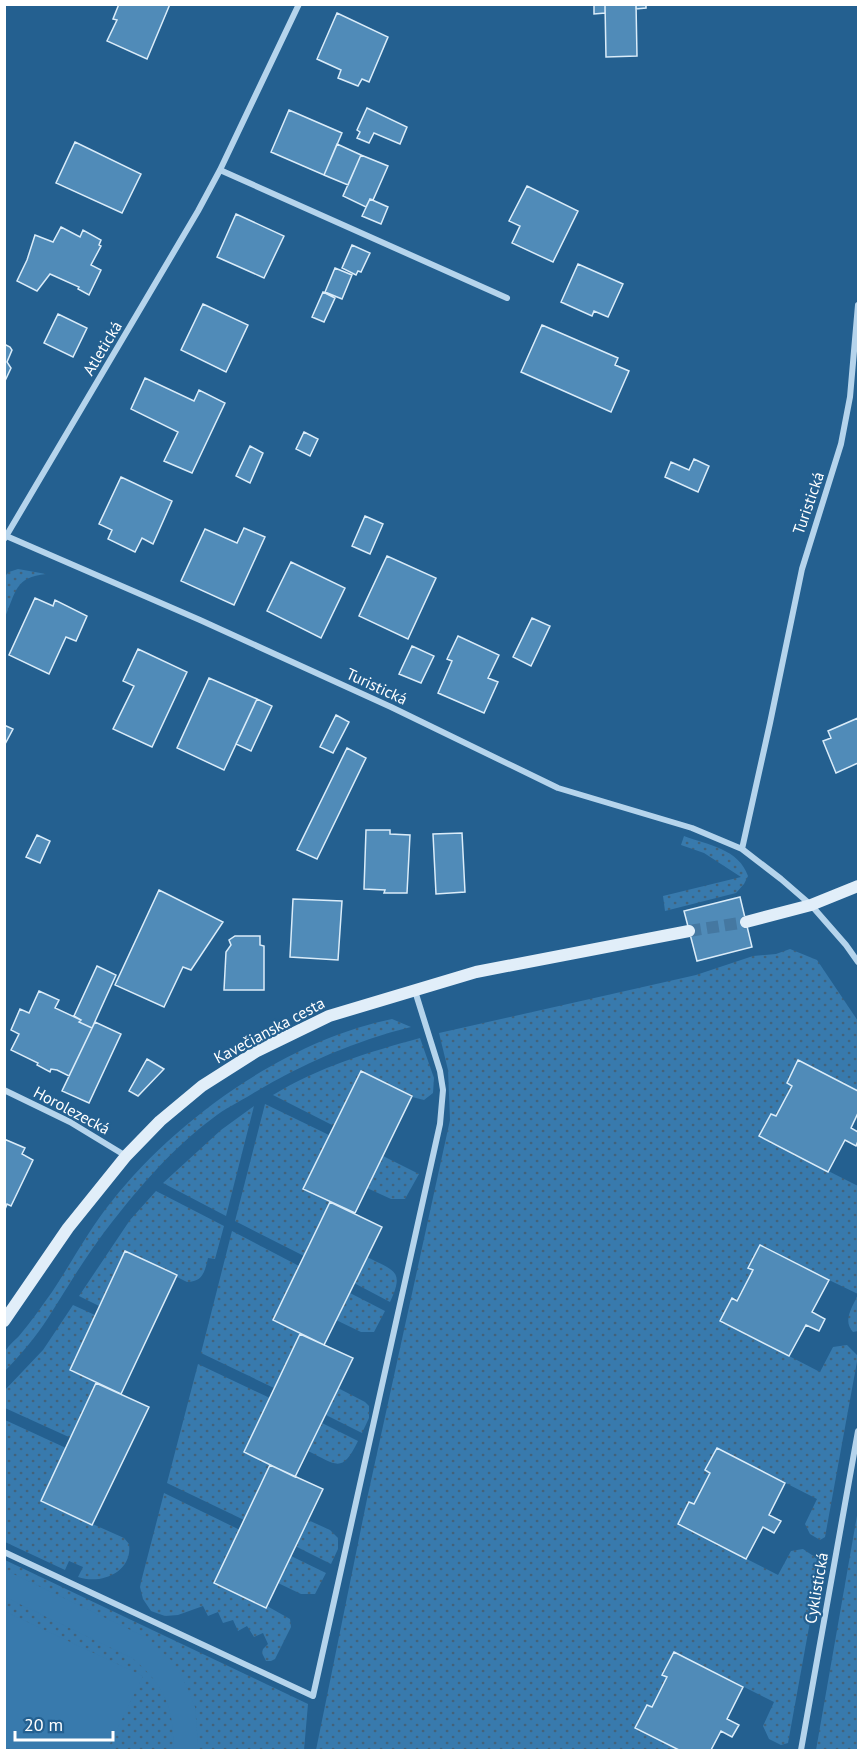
<svg xmlns="http://www.w3.org/2000/svg" width="863" height="1755" font-family="'PT Sans',sans-serif">
  <style>
    .green { fill: url(#green-dots) }
    .pitch { fill: #387aad }
    .building { fill: #508bb8; stroke: #daecf9; stroke-width: 1.5 }
    .lines { fill: none; stroke-linecap: round; stroke-linejoin: round }
    .secondary-tunnel { stroke: #4578a1; stroke-width: 12; stroke-dasharray: 12 6; stroke-linecap: butt }
    .street { stroke: #b5d4ec; stroke-width: 6 }
    .secondary { stroke: #e1eef9; stroke-width: 12 }
    .labels { text-anchor: middle; dominant-baseline: central; stroke-width: 4.5; stroke-linejoin: round; paint-order: stroke }
    .street-label { font-size: 16px; fill: #fff; stroke: #246090 }
  </style>
  <defs>
    <pattern id="green-dots" width="8" height="8" patternUnits="userSpaceOnUse" patternTransform="scale(1.5)"><rect width="8" height="8" fill="#387aad"/><path d="M2 2h.1M6 6h.1" fill="none" stroke="#42637c" stroke-width="1.8" stroke-linecap="round"/></pattern>
  </defs>
  <rect width="100%" height="100%" fill="#246090"/>
  <path class="green" d="M18,569L46,574C15,577 16,592 5,617V576L9,572Z
    M684,836C708,845 739,849 748,876L744,884L736,893L665,911L663,896L741,877L704,853L681,845Z
    M790,949L817,960L858,1021V1091L798,1060L787,1083L792,1086L776,1116L771,1114L759,1136L858,1186V1331L853,1332C842,1320 853,1307 858,1294L829,1280L753,1270L737,1301L732,1299L721,1321L820,1372L833,1347L847,1345L858,1356L825,1537L820,1540L810,1534L805,1524L817,1499L717,1448L705,1470L710,1473L694,1504L689,1502L678,1524L778,1575L791,1551L803,1549L821,1561L788,1743L781,1745L769,1739L763,1726L774,1702L674,1652L662,1674L667,1677L652,1707L647,1705L635,1728L679,1750H316L367,1499L450,1120L448,1070L439,1033L696,975L753,956L776,954Z
    M392,1019L411,1027C354,1041 302,1064 252,1094C239,1102 224,1109 213,1118C169,1151 133,1194 100,1238C81,1264 65,1291 48,1318C36,1337 20,1355 5,1371C4,1366 3,1357 4,1353C7,1347 15,1340 19,1336C31,1322 41,1307 52,1292C72,1262 89,1229 112,1201C177,1118 288,1040 392,1019Z
    M420,1038L434,1078L433,1093L424,1100L412,1097V1096L361,1071L334,1126L273,1095C319,1067 369,1052 420,1038Z
    M265,1104L329,1135L303,1189L330,1202L304,1256L235,1221Z
    M254,1106L226,1216L163,1183L221,1130Z
    M383,1156L419,1174L405,1199H391L367,1188Z
    M156,1191L224,1226L215,1259L208,1258C205,1271 203,1282 187,1282L177,1277V1275L125,1251L99,1306L79,1296L130,1220Z
    M232,1231L299,1266L273,1320L300,1334L274,1388L201,1353Z
    M367,1257C394,1271 405,1270 390,1302L354,1283Z
    M350,1293L385,1311L374,1332H361L336,1320Z
    M73,1305L95,1315L70,1370L96,1383L71,1438L5,1408L4,1391L43,1350Z
    M198,1364L270,1398L244,1452L270,1465L244,1520L167,1483Z
    M338,1388L365,1402L369,1406V1418L362,1433L326,1415Z
    M5,1420L66,1448L41,1501L124,1538L129,1544C133,1572 101,1585 78,1577L83,1567L69,1561L65,1570L5,1542Z
    M322,1423L358,1441C342,1474 337,1465 308,1451Z
    M164,1493L240,1530L215,1583L265,1608L267,1606L290,1619L291,1627L275,1659L271,1661H266L262,1653L263,1649L268,1644L263,1633L254,1637L247,1626L238,1631L233,1620L223,1623L218,1612L208,1616L203,1606L178,1615L165,1616L151,1611L143,1599L140,1587L141,1582Z
    M858,1510V1750H816Z
    M308,1520L330,1530L338,1538V1549L331,1564L295,1546Z
    M291,1556L326,1573L315,1594H301L278,1583Z
    M5,1560L308,1704L304,1750H5Z"/>
  <path class="pitch" d="M5,1570L143,1636L171,1660L181,1674L195,1707L198,1743L195,1750H173C175,1709 164,1684 132,1658L5,1597Z
    M4,1611L143,1676L107,1750H12L5,1747Z"/>
  <path class="building" d="M119,4H170L147,59L107,41L117,20L113,19Z
    M594,4H605V13L594,14Z
    M605,4H636L637,56L606,57Z
    M636,4H646V8L636,9Z
    M337,13L388,37L369,82L362,79L358,86L338,78L341,70L317,59Z
    M367,108L407,127L400,144L374,133L369,143L357,138L360,132L357,130Z
    M289,110L342,133L324,175L271,152Z
    M75,142L141,174L122,213L56,183Z
    M337,144L361,155L348,185L324,175Z
    M361,155L388,166L373,200L370,199L366,207L343,196Z
    M527,186L578,211L553,262L512,243L520,226L509,221Z
    M370,199L388,207L381,224L362,216Z
    M236,214L284,236L264,278L217,257Z
    M61,227L80,237L83,230L101,240L99,245L101,246L91,265L101,270L89,295L78,289L79,287L50,274L37,291L17,281L27,260L35,235L53,242Z
    M352,245L370,253L361,272L358,271L356,275L342,268Z
    M578,264L623,284L608,317L594,311L592,316L561,302Z
    M335,268L352,275L342,299L325,292Z
    M323,292L335,298L324,322L312,317Z
    M203,304L248,325L226,372L181,350Z
    M58,314L87,328L73,357L44,343Z
    M542,325L618,358L615,365L629,371L611,412L521,372Z
    M4,344L10,347L12,350L7,362L11,368L4,383Z
    M145,378L194,401L199,390L225,403L192,473L164,461L178,432L131,409Z
    M304,432L318,439L310,456L296,449Z
    M250,446L263,453L250,483L236,476Z
    M694,459L709,466L698,492L665,477L671,462L689,470Z
    M121,477L172,501L153,544L142,538L135,552L108,539L112,530L99,524Z
    M365,516L383,524L370,554L352,546Z
    M244,528L265,537L234,605L181,581L205,529L237,543Z
    M387,556L436,578L408,639L359,616Z
    M291,562L345,588L321,638L267,611Z
    M35,598L53,606L55,600L87,616L76,641L66,637L49,674L9,655Z
    M532,618L550,626L531,666L513,657Z
    M458,636L499,655L488,678L498,682L484,713L438,693L452,661L447,659Z
    M412,646L434,656L421,683L399,674Z
    M138,649L187,672L152,747L113,729L134,686L123,681Z
    M209,678L257,699L224,770L177,748Z
    M257,699L272,706L251,751L236,744Z
    M336,715L349,722L333,753L320,747Z
    M858,718V763L836,773L823,741L831,738L828,731Z
    M4,725L13,729L4,746Z
    M347,748L366,758L317,859L297,850Z
    M366,830H390V834L410,835L407,893H384L385,890L364,889Z
    M462,833L465,892L436,894L433,834Z
    M37,835L50,841L40,863L26,857Z
    M159,890L223,922L191,970L183,967L164,1007L115,985Z
    M740,897L752,947L697,961L684,911Z
    M293,899L342,901L338,960L290,957Z
    M235,936H260V945L264,946V990H224L226,952L231,945L229,940Z
    M97,966L116,975L92,1028L79,1022L81,1020L74,1016Z
    M39,991L59,1000L55,1008L81,1020L79,1022L92,1028L69,1076L57,1070L51,1069L50,1072L37,1065L38,1063L11,1050L19,1034L11,1030L20,1009L29,1013Z
    M95,1022L121,1034L89,1103L62,1091Z
    M147,1059L164,1069L138,1096L129,1091Z
    M798,1060L858,1091V1113L851,1128L858,1132V1141L856,1146L845,1140L828,1172L759,1136L771,1114L776,1116L792,1086L787,1083Z
    M361,1071L412,1096L355,1213L303,1189Z
    M4,1139L25,1148L22,1154L33,1160L11,1206L7,1204L4,1212Z
    M330,1202L382,1227L324,1345L273,1320Z
    M760,1245L829,1280L812,1312L825,1319L819,1331L806,1325L789,1356L720,1321L732,1298L737,1301L753,1270L748,1268Z
    M125,1251L177,1275L121,1394L70,1370Z
    M300,1334L353,1358L295,1477L244,1452Z
    M96,1383L149,1407L92,1525L41,1501Z
    M717,1448L785,1483L769,1515L781,1521L777,1528L774,1533L763,1527L746,1559L678,1524L689,1502L694,1504L710,1473L705,1470Z
    M270,1465L323,1489L266,1608L214,1583Z
    M674,1652L743,1687L727,1719L739,1725L732,1737L721,1731L711,1750H679L635,1728L647,1705L652,1707L667,1677L662,1675Z"/>
  <g class="lines">
    <path class="secondary-tunnel" d="M689,931L746,922"/>
    <path class="street" d="M220,170L507,298
      M4,535L200,620L391,707L558,788L692,828L742,849L781,879L811,905L846,945L858,962
      M5,538L198,211L220,170L299,4
      M742,849L770,723L802,569L841,444L850,397L858,305
      M4,1090L70,1122L126,1156
      M4,1552L313,1696L440,1124L443,1090L440,1071L415,991
      M801,1750L858,1431"/>
    <path class="secondary" d="M746,922L811,905L858,886
      M4,1321L68,1228L126,1156L160,1121L202,1086L257,1051L329,1016L476,972L689,931"/>
  </g>
  <g class="labels">
    <g class="street-label">
      <text transform="translate(102 348) rotate(-59)">Atletická</text>
      <text transform="translate(808 503) rotate(-71)">Turistická</text>
      <text transform="translate(377 686) rotate(25)">Turistická</text>
      <text transform="translate(269 1030) rotate(-28)">Kavečianska cesta</text>
      <text transform="translate(72 1110) rotate(28)">Horolezecká</text>
      <text transform="translate(816 1588) rotate(-80)">Cyklistická</text>
    </g>
  </g>
  <rect width="863" height="1755" fill="none" stroke="#ffffff" stroke-width="12"/>
  <path d="M15 1731v9h98v-9" fill="none" stroke="#ffffff" stroke-width="3"/>
  <text x="24" y="1731" font-size="18" fill="#ffffff" stroke="#246090" stroke-width="4.5" paint-order="stroke">20 m</text>
</svg>
